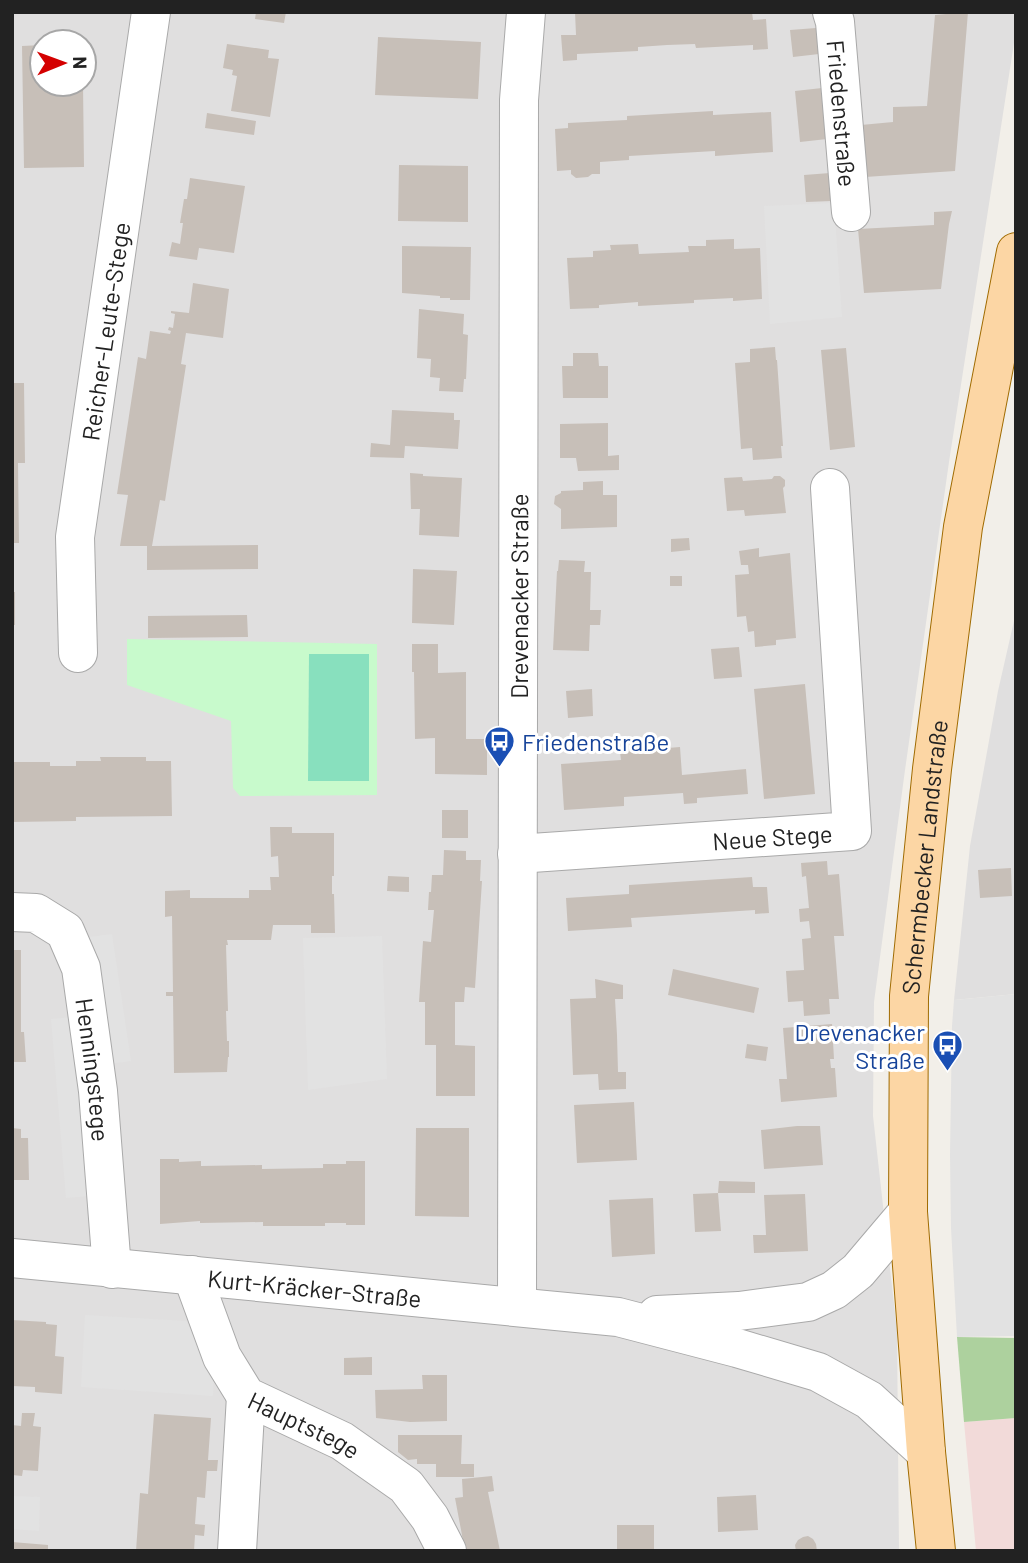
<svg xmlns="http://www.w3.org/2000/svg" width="1028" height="1563" font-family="Barlow,sans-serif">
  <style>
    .residential { fill: #e0dfdf; fill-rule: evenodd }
    .commercial { fill: #f2dad9 }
    .forest { fill: #add19e }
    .park { fill: #c8facc }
    .pitch { fill: #88e0be }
    .parking { fill: #e2e2e2 }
    .building { fill: #c7bfb8 }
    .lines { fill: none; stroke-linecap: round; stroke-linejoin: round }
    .minor-casing { stroke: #a9a9a9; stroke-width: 40 }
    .major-casing { stroke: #a06b00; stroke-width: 40 }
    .minor { stroke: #fff; stroke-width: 38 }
    .major { stroke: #fcd6a4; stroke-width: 38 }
    .labels { text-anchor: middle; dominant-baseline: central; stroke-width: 6; stroke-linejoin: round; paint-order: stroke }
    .street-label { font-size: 24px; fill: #222; stroke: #fff }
    .transit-label { font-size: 24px; fill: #164399; stroke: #fff; text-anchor: start }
  </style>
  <rect width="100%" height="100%" fill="#f2efe9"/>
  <path class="residential" d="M12,12H1016V30L949,462L905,770L874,1002L873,1116L897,1331L899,1551H12ZM42,42H84V84H42Z
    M1016,612V994L954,1000L970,846L998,691Z"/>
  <path class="commercial" d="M1016,1418V1551H976L964,1422Z"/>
  <path class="forest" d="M957,1337L1016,1338V1418L964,1422Z"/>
  <path class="park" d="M127,639L377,644V795L240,796L233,788L231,721L127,685Z"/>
  <path class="pitch" d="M309,654H369V781H308Z"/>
  <path class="parking" d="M834,203L842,317L770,324L764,206Z
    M112,934L131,1061L109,1064L89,937Z
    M382,936L387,1079L308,1090L303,938Z
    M1016,994V1336L957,1337L951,1228L950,1155L952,1026L954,1000Z
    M73,1017L89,1196L66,1198L51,1019Z
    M85,1315L186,1321L214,1374L213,1396L81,1387Z
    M12,1496L40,1497L39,1531L12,1529Z"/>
  <path class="building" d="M256,12H286L284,23L255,19Z
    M575,12H752L753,20L766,19L768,49L753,50V45L696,48L695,44L667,45L638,47V51L577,54V60L563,61L561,35H576Z
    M968,12L955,171L865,177L861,125L893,122V107L927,106L935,15Z
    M816,28L819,54L793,57L790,30Z
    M378,37L481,42L478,99L375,95Z
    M227,44L269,50L268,58L279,59L270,117L231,111L237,76L232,75L233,70L223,68Z
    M42,45V84H83L84,167L24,168L22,46Z
    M822,88L827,139L800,142L795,91Z
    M713,111V115L771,112L773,152L715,156V151L629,156V160L600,162V174H592L588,177L576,178L571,174V170L557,171L555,129L568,128V123L627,120V116Z
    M207,113L256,121L254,135L205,128Z
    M399,165L468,166V222L398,221Z
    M830,173L832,201L806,202L804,175Z
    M190,178L245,186L234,253L199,248L197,260L169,256L172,242L180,244L183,223H180L184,199H187Z
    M952,211L949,224L941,289L864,293L858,229L934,225V212Z
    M734,239V249L760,248L762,299L733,301V298L694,300V303L638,306V302L599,305V308L570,309L567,258L593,257V251L611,250L610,245L638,244L639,254L689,252L688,246H706V240Z
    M402,246L471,247L470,300H450V298H440V296L402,293Z
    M193,283L229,289L223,338L186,333L181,364L186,365L165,501L160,500L152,546L258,545V569L147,570V546H120L128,495L117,494L138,357L146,359L150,331L170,334L171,331L168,330L169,327L173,328L175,314L171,313V311L189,313Z
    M419,309L464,314L463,334L468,335L466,379H464L463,392L439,391L440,378L430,377L431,359L417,358Z
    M775,347L776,360H777L783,446H781L782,458L753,460L752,448L741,449L735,363L750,362V349Z
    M846,348L855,447L830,450L821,350Z
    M573,353H598L599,366H608V398H563L562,366H573Z
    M12,383H24L25,463H18L19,543H12Z
    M392,410L454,413V420H460L458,449L405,446L404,458L370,457L371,443L390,445Z
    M608,423V456L619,455V470L578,471L576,458H560V424Z
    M410,473L423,474V476L462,478L459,537L419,535L420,509H411Z
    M774,476H780L785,480V486L783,488L786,513L745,516L744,510L727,511L724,478L742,477L743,481L772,479Z
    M603,481V495H617V527L561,529V509L554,504L555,496L561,493V491L583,490V482Z
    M689,538L690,550L671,552V539Z
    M759,548V557L790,553L796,638L776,640V645L755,647L754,631L748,632L746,616L737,617L735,575L749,574L748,565H741L739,551Z
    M559,560L585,561L584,572H591L590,610H601L600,625H590L589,651L553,650L557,571H558Z
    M413,569L457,571L454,625L412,623Z
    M670,576H682V586H670Z
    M12,592H15V625H12Z
    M247,615L248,637L148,638V616Z
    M412,644H438V673L466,672V739H487V775L435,774V738L415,739L414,672H412Z
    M739,647L742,677L714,679L711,649Z
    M805,684L815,794L764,799L754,689Z
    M592,689L593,716L568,718L566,691Z
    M680,747L682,775L746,769L748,794L697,798V803L684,804L683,793L624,797V806L564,810L561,764L621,760L620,752Z
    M100,757H146V761H171L172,816L76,817V821L12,822V762H50V766H76V761H101Z
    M442,810H468V838H442Z
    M270,827H292V833H334V876H332V894H334L335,933H311V925H273L271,940H227L228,945H226L228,1011H226L227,1041H229V1057H228L227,1072L174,1073L173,996H166V992H173L172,916L165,917V891L190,890V898H249V890H271L270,877H279L278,856L271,857Z
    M444,850L466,851V860H481L480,881H482L475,988L465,987L464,1002H455V1045L475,1046V1096H436V1045H425V1002H419L423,941L431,942L434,910H428L429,892H431L432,875H443Z
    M827,861L828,875L839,874L844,936H834L839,999H829L830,1014L804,1016L803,1001L788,1002L786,971L804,970L802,939L811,938L809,921L800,922L799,909L809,908L806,876L802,877L801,863Z
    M1011,868L1012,896L980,898L978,870Z
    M388,876L409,877V892L387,891Z
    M752,877L753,887H767L769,913L755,914V910L631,918L632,927L568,931L566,898L629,894V885Z
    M12,950H21V1032H24L26,1062H12Z
    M673,969L759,988L754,1013L668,995Z
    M595,979L623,985V999H615L617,1035L618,1072H626V1089L599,1090L598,1074L573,1075L570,999L596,998Z
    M832,1024L834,1059H830L831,1068H835L837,1097L781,1102L779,1079H787L783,1028Z
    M747,1044L768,1047L766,1061L745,1058Z
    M634,1102L637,1160L577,1163L574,1105Z
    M797,1126H820L823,1165L764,1169L761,1130Z
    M12,1128L21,1129V1138H28L29,1180H12Z
    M416,1128H469V1217L415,1216Z
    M160,1159H179V1162L201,1161V1166L262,1165V1169L323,1168V1164H346V1161H365V1225H346V1223H325V1226H263V1222L200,1223V1221L160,1224Z
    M719,1181L755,1182V1193H718Z
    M718,1193L721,1231L695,1232L693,1194Z
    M805,1194L808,1251L754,1253L753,1235H766L764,1195Z
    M653,1198L655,1254L612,1257L609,1200Z
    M12,1320L46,1322V1324L57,1325L55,1356L64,1357L62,1394L35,1392V1387L12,1386Z
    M372,1357V1375H344V1358Z
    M422,1375H447V1421L410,1422L376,1418L375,1390L423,1389Z
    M22,1413H35L33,1426L41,1427L38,1471L23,1470L22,1476L12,1475V1425L21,1426Z
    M154,1414L211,1418L208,1460H218L217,1471H207L205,1498L197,1497L195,1524L205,1525L204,1536L195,1535L194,1551H136L140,1493L148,1494Z
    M398,1435H462L461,1464H474V1477H436V1464H417V1459L408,1460L398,1452Z
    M492,1476L494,1491L488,1492L500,1551H465L455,1498L463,1497L462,1479Z
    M756,1495L758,1530L718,1532L717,1497Z
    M617,1525H654V1551H617Z
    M808,1536L813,1539L816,1544L817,1551H796L795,1545L798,1540L803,1537Z
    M12,1542L48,1545V1551H12Z"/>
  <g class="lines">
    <defs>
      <g id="minor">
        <path id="s1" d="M832,12L835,22L851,212"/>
        <path id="s2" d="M78,653L75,537L151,12"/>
        <path id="s3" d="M517,854L852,831L830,488"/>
        <path id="s4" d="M12,912L36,913L65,931L81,968L98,1091L112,1269"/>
        <path id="s5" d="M12,1258L618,1317L737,1348L818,1372L869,1400L926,1452"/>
        <path id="s6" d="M192,1275L222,1357L246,1396L342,1441L406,1486L430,1518L447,1551"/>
        <path id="s7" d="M517,1306L519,100L526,12"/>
        <path d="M657,1315L739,1311L808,1302L834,1290L858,1271L908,1212"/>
        <path d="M237,1551L246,1396"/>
      </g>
      <g id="major">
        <path id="s8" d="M936,1551L926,1452L908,1212L909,996L932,769L963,527L1016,252"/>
      </g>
    </defs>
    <use href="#minor" class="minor-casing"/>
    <use href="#major" class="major-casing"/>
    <use href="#minor" class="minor"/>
    <use href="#major" class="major"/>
  </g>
  <defs>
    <symbol id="bus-pin" viewBox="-11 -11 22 30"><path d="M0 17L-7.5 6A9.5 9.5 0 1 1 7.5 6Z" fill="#1a4fb4" stroke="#fff"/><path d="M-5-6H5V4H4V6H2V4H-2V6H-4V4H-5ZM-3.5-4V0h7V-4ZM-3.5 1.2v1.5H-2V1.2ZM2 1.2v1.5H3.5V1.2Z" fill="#fff"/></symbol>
  </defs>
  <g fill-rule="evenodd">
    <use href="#bus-pin" x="482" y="724" width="35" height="47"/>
    <use href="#bus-pin" x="930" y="1028" width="35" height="47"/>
  </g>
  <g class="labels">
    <g class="street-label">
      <text stroke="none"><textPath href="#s1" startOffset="102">Friedenstraße</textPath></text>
      <text stroke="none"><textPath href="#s2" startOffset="324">Reicher-Leute-Stege</textPath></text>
      <text stroke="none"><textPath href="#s7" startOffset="710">Drevenacker Straße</textPath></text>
      <text stroke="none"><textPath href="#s3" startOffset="256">Neue Stege</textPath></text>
      <text stroke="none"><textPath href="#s8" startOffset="696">Schermbecker Landstraße</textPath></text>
      <text stroke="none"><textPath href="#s4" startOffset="201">Henningstege</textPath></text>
      <text stroke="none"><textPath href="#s5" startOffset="304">Kurt-Kräcker-Straße</textPath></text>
      <text stroke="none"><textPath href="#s6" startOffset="198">Hauptstege</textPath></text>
    </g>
    <g class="transit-label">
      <text x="522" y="741">Friedenstraße</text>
      <text x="925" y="1031" text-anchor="end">Drevenacker<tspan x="925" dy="28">Straße</tspan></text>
    </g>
  </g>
  <rect width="1028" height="1563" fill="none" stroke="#222222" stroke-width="28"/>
  <g transform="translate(63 63) rotate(89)"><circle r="33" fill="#ffffff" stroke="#a7a7a7" stroke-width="2"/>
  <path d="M0-5L12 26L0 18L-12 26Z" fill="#d40000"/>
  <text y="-10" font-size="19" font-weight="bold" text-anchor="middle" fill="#222222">N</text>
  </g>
</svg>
